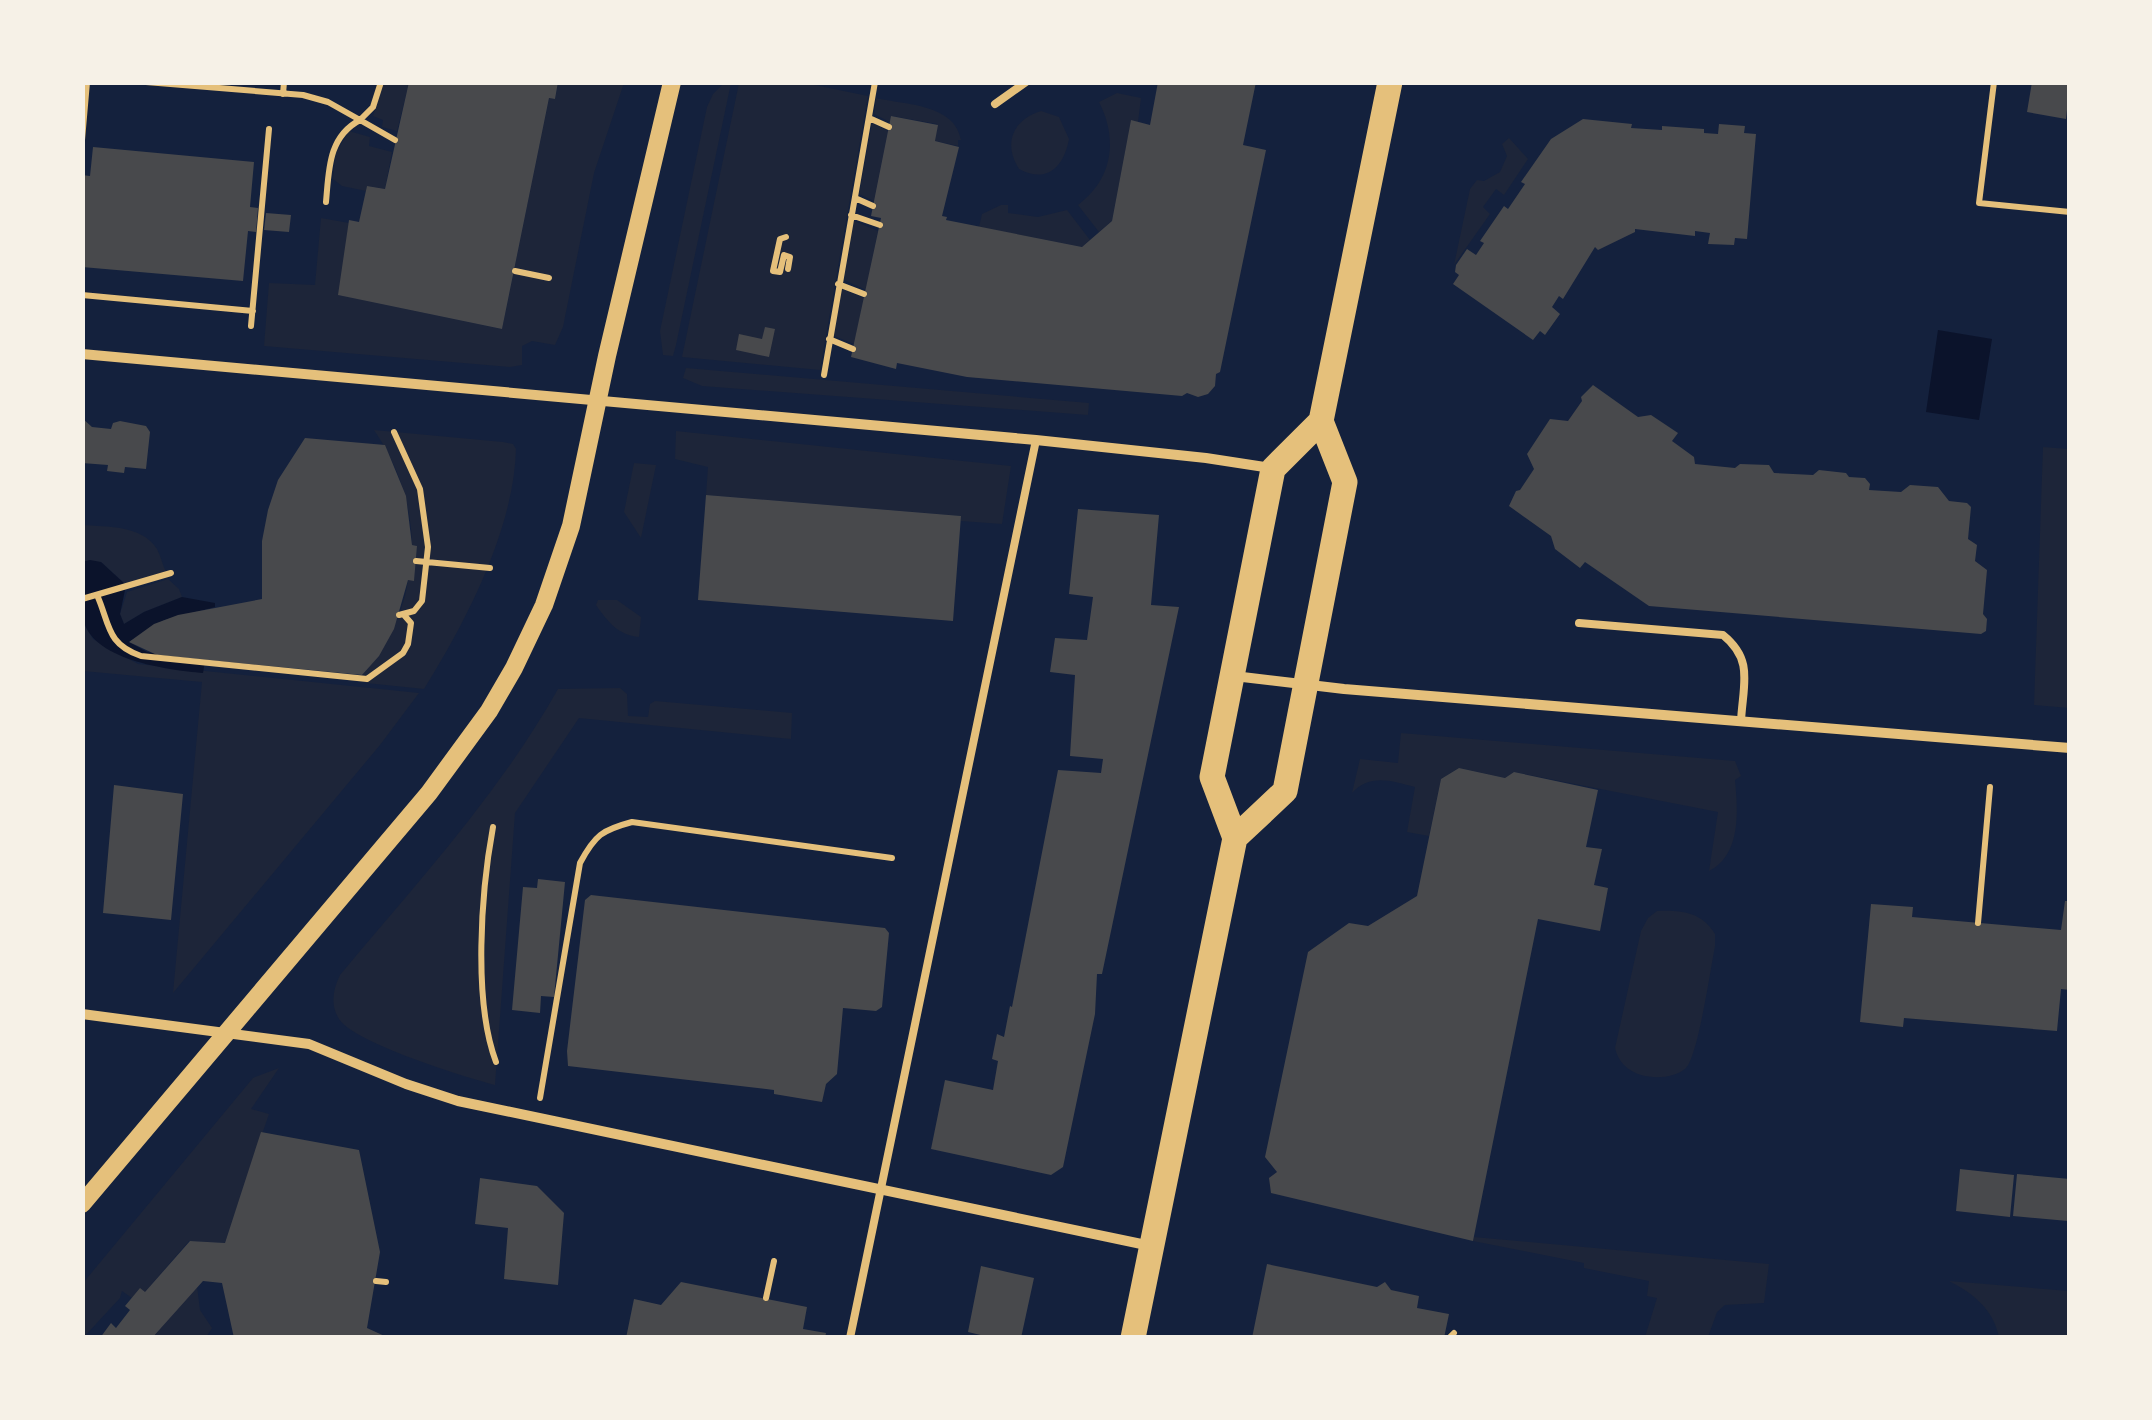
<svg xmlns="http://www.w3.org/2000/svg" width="2152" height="1420" font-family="'Sofia Sans Condensed',sans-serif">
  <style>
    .green { fill: #1d2539 }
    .water { fill: #0b132b }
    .building { fill: #48494c }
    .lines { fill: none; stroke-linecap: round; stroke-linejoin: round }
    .path { stroke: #e5c07b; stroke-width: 6 }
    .service { stroke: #e5c07b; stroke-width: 8 }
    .minor { stroke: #e5c07b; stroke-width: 10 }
    .tertiary { stroke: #e5c07b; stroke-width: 18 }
    .primary { stroke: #e5c07b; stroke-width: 25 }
  </style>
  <rect width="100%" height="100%" fill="#14213d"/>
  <path class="green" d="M384,83H409L397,131L382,127L383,120L373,116Z
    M558,83H624L594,173L563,327L555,345L532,341L522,346V365L510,367L264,346L269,283L315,285L321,218L349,223L339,295L502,329L549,98L555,99Z
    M724,83H731L676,345L673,356L663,355L660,331L707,107L713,94Z
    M739,83H805L868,96L820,370L682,357Z
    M1117,93L1141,98L1138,122L1131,121L1112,221L1099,232L1078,205C1113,179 1118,139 1099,102Z
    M876,98C906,105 955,104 961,140H958V146L935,141L937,124L892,116L890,122L874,114Z
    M1041,111L1059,117L1069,139C1064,167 1047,184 1019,169C1003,144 1012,120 1041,111Z
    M872,123L888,131L874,201L859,194Z
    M349,131L370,137L369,146L392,152L385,189L367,186L366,191L342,186L333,179L335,154Z
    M1509,138L1528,159L1504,195L1496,189L1483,207L1490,214L1454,265L1470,189L1477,180L1484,181L1500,172L1507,156L1502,144Z
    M1001,205H1008V213L1038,217L1067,210L1090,240L1082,247L979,227L982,214Z
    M854,221L878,231L866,290L844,280Z
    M842,289L864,298L854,344L834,336Z
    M686,368L1089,403L1088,415L702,386L683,378Z
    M374,430L503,442L513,444L516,449C514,529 466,622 424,689L366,683L362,675C385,648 403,616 408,580H414L417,546L412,545C411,503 398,465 374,430Z
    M676,431L1011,466L1002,524L961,521V516L706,495L708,467L675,459Z
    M2043,447L2069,449V708L2034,705Z
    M634,463L656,465L641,538L624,512Z
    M82,525C108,527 142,525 157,549C161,556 162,564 166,572L126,585L101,562H83Z
    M168,579L179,589L182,597L144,612L124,624L120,614L127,592Z
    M598,600H617L641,617L639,637C618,635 608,622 596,605Z
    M82,621L93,639L138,664L419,693L380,745L173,993L202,682L83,671Z
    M620,688L627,694L628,716L648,717L650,704L655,701L792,713L791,739L579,718L515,813L495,1085C465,1077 354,1043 339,1019C330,1005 333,989 340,975C417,883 499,794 558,689Z
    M1401,733L1735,761L1741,776L1735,780C1738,812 1741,855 1709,871L1718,812L1514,772L1505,778L1459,768L1441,779L1429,836L1407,832L1415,787C1392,781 1370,773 1352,793L1360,759L1398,763Z
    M1657,911C1681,910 1702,912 1715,934V946C1711,967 1698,1056 1686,1068C1675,1078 1655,1079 1641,1075C1628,1071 1618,1062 1615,1048L1641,931L1648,918Z
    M279,1068L251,1109L269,1114L225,1243L189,1241L145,1292L132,1298L122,1291L120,1298L83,1338V1283L253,1078Z
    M1474,1237L1769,1264L1764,1303L1725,1305L1717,1312L1708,1337H1645L1657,1298L1647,1296L1649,1281L1584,1268V1263L1473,1241Z
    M1949,1281L2069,1291V1337H1999C1993,1309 1974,1294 1949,1281Z
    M197,1286L200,1310L212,1328L207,1336C187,1334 172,1337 152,1338Z"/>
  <path class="water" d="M1938,330L1992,339L1979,420L1926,412Z
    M90,560L101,562L126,585L120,614L124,624L144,612L182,597L215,603V607L164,620L129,642L147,652L205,661L203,673C168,670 89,660 83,617C80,600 83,580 82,562Z"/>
  <path class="building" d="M409,82H558L555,99L549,98L502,329L338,295L349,220L359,222L367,186L385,189Z
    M1158,82H1256L1243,145L1266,150L1220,372L1216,374L1215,386L1208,394L1198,397L1187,393L1182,396L967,377L897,363L896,369L851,357L881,218L871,216L891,116L938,125L935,141L959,147L942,216L947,217L946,220L1082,247L1112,221L1131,120L1150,125Z
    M2032,82H2070L2066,119L2027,112Z
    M1583,119L1632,124L1631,128L1662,130V126L1704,129V133L1718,134L1719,124L1745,126L1744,133L1756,134L1747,239L1735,238L1734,245L1708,244L1710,233L1695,231V236L1635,229V232L1598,250L1595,247L1563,299L1559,296L1552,307L1560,314L1545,335L1540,331L1533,340L1453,284L1459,275L1455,272L1456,265L1467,249L1476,255L1484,243L1480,241L1504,206L1508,209L1525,184L1521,182L1551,139Z
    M93,147L254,162L250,207L258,208L256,232L248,231L243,281L82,267V175L90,176Z
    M266,213L291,215L289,232L264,230Z
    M765,327L775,329L769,357L736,350L739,334L762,339Z
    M1593,385L1638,417L1651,415L1678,433L1672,441L1694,457L1695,464L1735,468L1740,464L1769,465L1774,473L1813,475L1819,470L1846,473L1849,477L1865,478L1870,484L1869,490L1901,492L1910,485L1938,487L1949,501L1967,503L1971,507L1968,539L1977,545L1975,561L1987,570L1983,614L1987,619L1986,631L1981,634L1649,606L1585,562L1580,568L1555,549L1551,536L1509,506L1516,491L1520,490L1534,469L1527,454L1550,419L1568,421L1582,401L1581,397Z
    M82,418L92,427L111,429L113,423L120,421L146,426L150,432L146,469L125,467L124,473L107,471L108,465L82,463Z
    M305,438L385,445L406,496L412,545L417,546L414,581L408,580L394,629L379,656L362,675L157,655L129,642L154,624L178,615L262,599V541L268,510L278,480Z
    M706,495L961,516L953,621L698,600Z
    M1078,509L1159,515L1151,605L1179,607L1102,974H1097L1095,1014L1063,1167L1051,1175L931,1149L945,1080L993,1090L998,1061L992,1059L997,1034L1004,1037L1010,1006L1012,1007L1058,770L1101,773L1103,759L1070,756L1075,675L1050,672L1055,638L1087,640L1093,597L1069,594Z
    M1459,768L1505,778L1514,772L1598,790L1586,847L1602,849L1594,885L1608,888L1600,931L1538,919L1473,1241L1271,1193L1269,1178L1277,1172L1265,1157L1308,952L1349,923L1368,926L1417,896L1441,779Z
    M114,785L183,794L171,920L103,913Z
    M538,879L565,882L554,997L541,996L540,1013L512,1010L523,887L537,888Z
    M591,895L885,928L889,933L882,1007L876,1011L843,1008L837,1074L826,1084L822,1102L774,1094V1090L568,1066L567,1051L585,900Z
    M2065,901H2070V990L2061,989L2057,1031L1904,1018L1903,1027L1860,1022L1871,904L1913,907L1912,917L2061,930Z
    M261,1132L359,1150L380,1252L367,1328L389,1338H234L222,1283L203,1281L152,1338H100L111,1323L116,1328L130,1310L125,1306L140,1288L145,1292L190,1241L225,1243Z
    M1960,1169L2014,1175L2010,1217L1956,1211Z
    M2017,1174L2070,1179L2068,1221L2013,1216Z
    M480,1178L537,1186L564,1213L558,1285L504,1279L508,1228L475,1224Z
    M1267,1264L1377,1287L1385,1282L1391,1290L1419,1296L1417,1308L1449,1314L1444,1338H1252Z
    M981,1266L1034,1278L1021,1338H993L968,1332Z
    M681,1282L807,1307L803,1329L826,1333L825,1338H626L634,1299L661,1305Z"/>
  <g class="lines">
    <path class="path" d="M146,82L303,95L328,102L360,120C328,137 329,170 326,202
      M381,82L373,107L360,120L395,140
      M1994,82L1979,203L2070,212
      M283,94L284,82
      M869,118L889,127
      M82,140L87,82
      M855,198L873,206
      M851,215L880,225
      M786,237L780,239L773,271L780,272L784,255L790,257L788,269
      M515,271L549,278
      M838,284L864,294
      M82,295L253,311
      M251,326L269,129
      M829,339L853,349
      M824,375L875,82
      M394,432L420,489L428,547L422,601L414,611L399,615
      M416,561L490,568
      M97,595C110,624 106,644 141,656L367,679L403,653L408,644L411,623L404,615
      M82,599L171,573
      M493,827C481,892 473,1001 496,1062
      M1978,923L1990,787
      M540,1098L580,863C595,835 602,830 632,822L892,858
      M376,1281L386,1282
      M766,1298L774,1261
      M1449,1338L1454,1333"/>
    <path class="service" d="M995,104L1026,82
      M1579,623L1723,635C1754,660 1743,684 1741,721
      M850,1338L1036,440"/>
    <path class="minor" d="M82,354L1036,440L1206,458L1271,468
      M1234,676L1344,689L2070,748
      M82,1014L309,1044L406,1084L458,1101L1151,1246"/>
    <path class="tertiary" d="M82,1204L429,793L489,711L514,668L544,605L571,526L607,356L672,82"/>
    <path class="primary" d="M1235,838L1285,791L1345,482L1321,421L1390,82
      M1133,1338L1235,838L1212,777L1273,469L1321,421"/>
  </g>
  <rect width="2152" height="1420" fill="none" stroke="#f6f1e7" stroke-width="170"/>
</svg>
